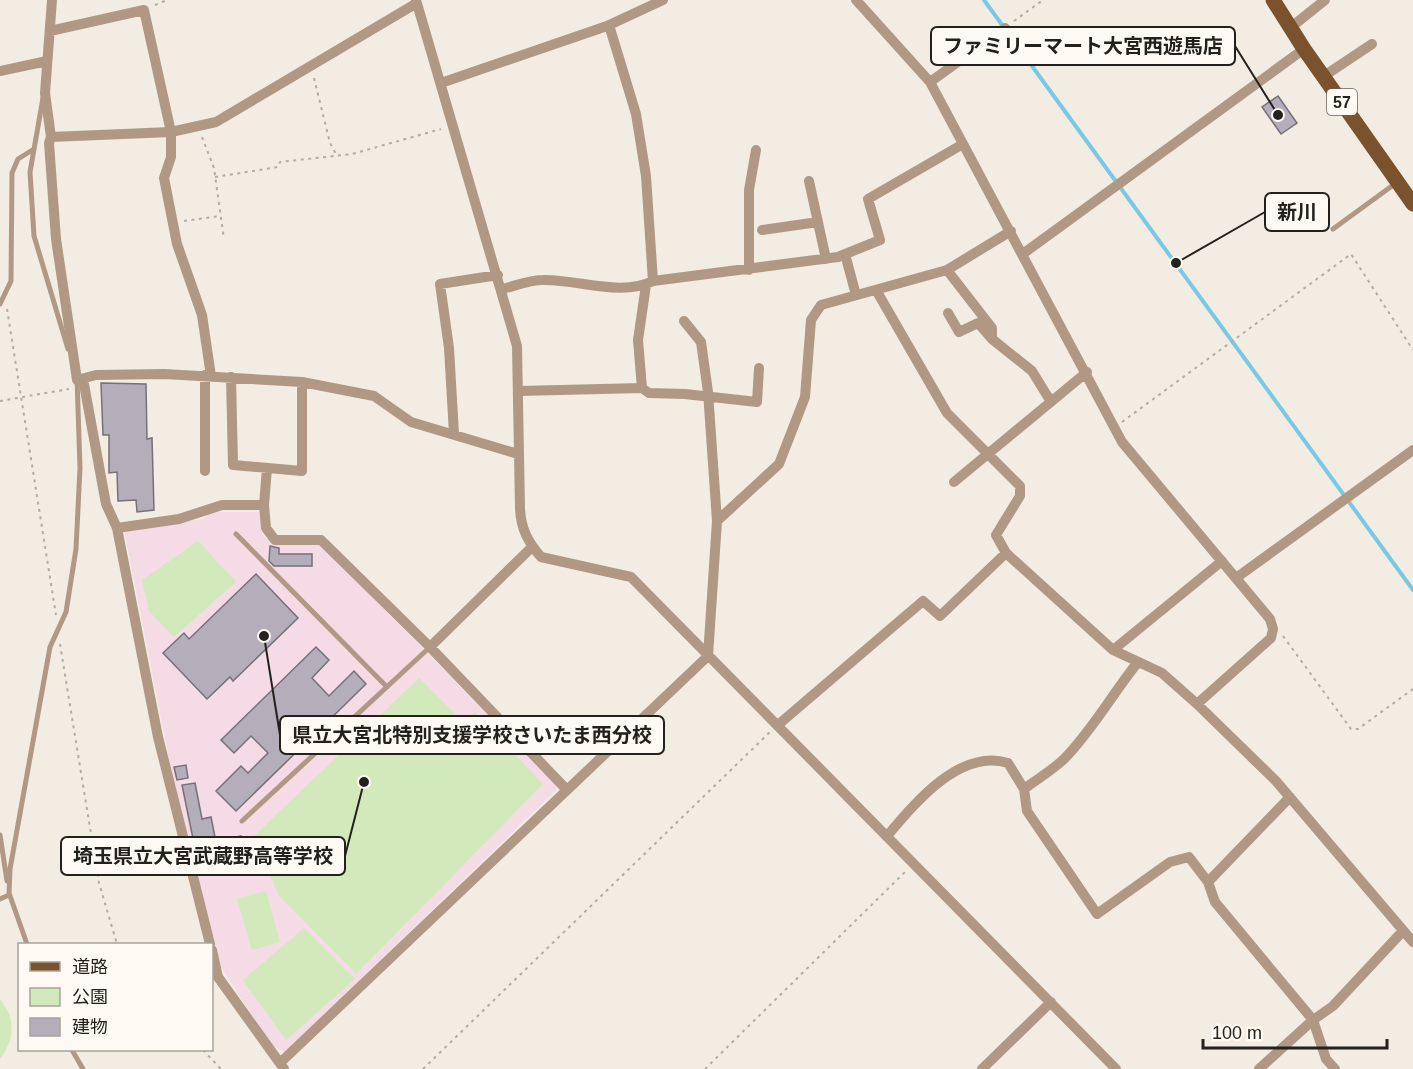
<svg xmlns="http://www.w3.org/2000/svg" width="1413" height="1069" font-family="Helvetica,'Noto Sans JP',sans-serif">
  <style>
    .education { fill: #f4dbe6 }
    .green { fill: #d2e9bb }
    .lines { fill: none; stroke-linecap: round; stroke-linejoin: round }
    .stream { stroke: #7ac9e4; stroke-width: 4 }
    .building { fill: #b3aeb9; stroke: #75707a; stroke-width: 1.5 }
    .path { stroke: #b2ada4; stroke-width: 2; stroke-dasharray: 3 4.5; stroke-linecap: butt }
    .lane { stroke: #b09885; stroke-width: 5 }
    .street { stroke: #b09885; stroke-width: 10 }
    .primary { stroke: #7a522e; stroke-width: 15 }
    .labels { text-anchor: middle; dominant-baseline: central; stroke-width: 4.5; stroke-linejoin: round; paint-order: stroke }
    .shield { fill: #fefaf3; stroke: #65625d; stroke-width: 1.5 }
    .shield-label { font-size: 16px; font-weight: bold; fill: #23211d }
    .leader { fill: none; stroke: #23211d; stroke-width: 2 }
    .callout-dot { fill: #23211d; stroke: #fefaf3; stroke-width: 2 }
    .callout { fill: #fefaf3; stroke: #23211d; stroke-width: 2 }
    .callout-label { font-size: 20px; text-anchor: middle; font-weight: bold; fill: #23211d }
  </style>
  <rect width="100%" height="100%" fill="#f3ece2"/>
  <path class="education" d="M211,512H259L262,534L273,545L320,544L556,784L557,789L285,1052L271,1045L221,967L173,779L124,530L203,519Z"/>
  <path class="green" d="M198,541L236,582L174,637L149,611L142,580Z
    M419,678L463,722L475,712L543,784L356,974L279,896L253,837Z
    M266,891L280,942L252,950L237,899Z
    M304,928L355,979L286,1040L243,980Z
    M0,999C16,1018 15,1039 0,1059Z"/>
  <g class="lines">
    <path class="stream" d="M984,0L1413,590"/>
  </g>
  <path class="building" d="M1278,96L1297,123L1281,134L1262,107Z
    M101,383L146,384L147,439L152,438L154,510L137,512L136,500L118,501L117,472L109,473V435H103Z
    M270,546L279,548V554H312V566H274L269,561Z
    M256,574L298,618L233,681L230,677L207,699L163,653L184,633L189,639Z
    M316,647L329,660L312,678L329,696L354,671L366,684L236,811L216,791L241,766L248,773L268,753L251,736L234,753L221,740Z
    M186,765L188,778L177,780L174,767Z
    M195,783L202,819L211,817L216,842L241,836L246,859L199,868L182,785Z"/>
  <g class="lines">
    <path class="path" d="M155,5L167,0
      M1014,21L1043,0
      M314,78L330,143L337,156
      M202,137L214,168L224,239
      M215,177L278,167L280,162L352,154L441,129
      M184,221L220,216
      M7,309L56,615
      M0,401L69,389
      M1122,422L1351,254L1413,350
      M1283,636L1351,729H1358L1413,689
      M60,644L99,883L117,944
      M203,1050L221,1069
      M423,1069L770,732
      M705,1069L906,871"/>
    <path class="lane" d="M43,98L30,172L34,236L68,349
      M1333,229L1396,183
      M0,304L11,281L12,173L18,159L34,149
      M236,534L387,687
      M242,821L430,647
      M0,835L7,881
      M9,893L27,944
      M0,899L9,895L10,869L50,647L66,612L76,549L80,468L77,378
      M72,1050L83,1069"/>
    <path class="street" d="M52,0L45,93L51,137L49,143L56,239L77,380L96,375L164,374L302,382L374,396L411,422L518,454
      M416,0L517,346L520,509C521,529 528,542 541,557L631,577L1116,1069
      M856,0L930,82L1122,442L1270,619L1273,629L1271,638L1197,704
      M1290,28L1325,0
      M50,31L144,10L171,132V157L164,178L177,244L202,315L211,376
      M0,71L47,61
      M1324,76L1372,44
      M930,82L1005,28
      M441,83L607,26L663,0
      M51,137L171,132L216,122L417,3
      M809,181L826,259
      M762,230L818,222
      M1024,253L1304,49
      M845,254L856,295
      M749,270V190L756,150
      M947,270L992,328V339L1032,371L1051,402
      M653,281L838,257L880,240L868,199L963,144
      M502,289C515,286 529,280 543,280C577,279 622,297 653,281L646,176L636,114L609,25
      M948,313L959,332L978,323L992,339
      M205,375V471
      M231,377L233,465L302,471V382
      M83,379L106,504L117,528L158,737L210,944
      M642,388L638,340L646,285
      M519,391L642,388L649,393L685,394L757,402L759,368
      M454,434L449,348L440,284L498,275
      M954,482L1087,372
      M264,505L266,528L275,540H321L430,647L567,790
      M717,521L779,464L805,397L811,320L821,305L947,270L1011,231
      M117,528L179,519L222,505H264L267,468
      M1006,553L1113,650L1162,673L1197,704L1276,781L1413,942
      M1236,578L1413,450
      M430,647L532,547
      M1113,650L1222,561
      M779,724L923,601L940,616L1006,553L996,535L1020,496V486L947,413L876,290
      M1024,789L1027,811L1097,914L1170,862L1189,857L1208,882L1215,902L1313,1020L1326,1059L1335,1069
      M887,836C915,803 960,748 1008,763L1024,789C1037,779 1053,770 1065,758C1093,729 1113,693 1138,662
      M1208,882L1290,797
      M212,950L218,977L284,1069
      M281,1062L708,656L717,521L708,392L701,342L684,321
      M982,1069L1051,1002
      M1259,1069L1313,1020L1333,1006L1402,932"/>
    <path class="primary" d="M1273,0L1304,49L1413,204"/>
  </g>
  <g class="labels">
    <rect class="shield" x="1327" y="89" width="30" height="26" rx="4.5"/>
    <g class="shield-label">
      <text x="1342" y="102">57</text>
    </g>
  </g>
  <path class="leader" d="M1278 115L1235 46M1176 263L1265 212M264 636L280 735M364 782L345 856"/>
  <g class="callout-dot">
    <circle cx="1278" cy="115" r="6"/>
    <circle cx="1176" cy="263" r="6"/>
    <circle cx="264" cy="636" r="6"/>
    <circle cx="364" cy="782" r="6"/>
  </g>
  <g class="callout">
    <rect x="931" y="27" width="304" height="38" rx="6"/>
    <rect x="1265" y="193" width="64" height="38" rx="6"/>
    <rect x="280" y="716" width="384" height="38" rx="6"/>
    <rect x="61" y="837" width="284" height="38" rx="6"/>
  </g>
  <g class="callout-label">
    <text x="1083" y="53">ファミリーマート大宮西遊馬店</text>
    <text x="1297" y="219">新川</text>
    <text x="472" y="742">県立大宮北特別支援学校さいたま西分校</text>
    <text x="203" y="863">埼玉県立大宮武蔵野高等学校</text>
  </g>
  <rect x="18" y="943" width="195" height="108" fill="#fefaf3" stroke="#a6a39d" stroke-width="1.5"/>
  <rect x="30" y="962" width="30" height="9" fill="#7a522e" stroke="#a6a39d" stroke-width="1.5"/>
  <text x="72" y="973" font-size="18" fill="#23211d">道路</text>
  <rect x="30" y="988" width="30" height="18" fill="#d2e9bb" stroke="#a6a39d" stroke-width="1.5"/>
  <text x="72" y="1003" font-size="18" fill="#23211d">公園</text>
  <rect x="30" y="1018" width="30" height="18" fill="#b3aeb9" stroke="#a6a39d" stroke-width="1.5"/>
  <text x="72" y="1033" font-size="18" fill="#23211d">建物</text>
  <path d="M1203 1039v9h184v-9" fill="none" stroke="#23211d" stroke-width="3"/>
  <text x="1212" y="1039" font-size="18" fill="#23211d" stroke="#fefaf3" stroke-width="4.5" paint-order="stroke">100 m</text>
</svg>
